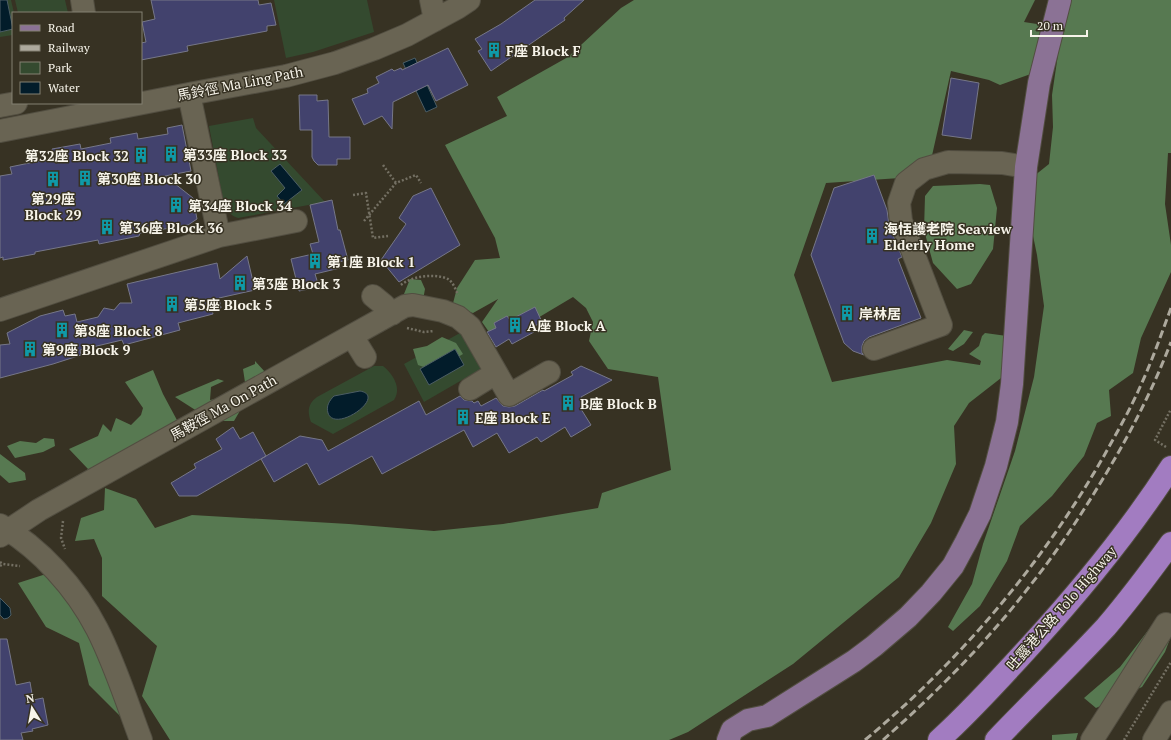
<svg xmlns="http://www.w3.org/2000/svg" width="1171" height="740" font-family="'PT Serif','Noto Sans TC',serif">
  <style>
    .green { fill: #344a2f }
    .forest { fill: #577951 }
    .water { fill: #021c2a; stroke: #4c5d64 }
    .building { fill: #42426d; stroke: #767788 }
    .lines { fill: none; stroke-linecap: round; stroke-linejoin: round }
    .minor-casing { stroke: #524e41; stroke-width: 24 }
    .major-casing { stroke: #524e41; stroke-width: 24 }
    .highway-casing { stroke: #524e41; stroke-width: 24 }
    .path { stroke: #747063; stroke-width: 2.5; stroke-dasharray: 2 2; stroke-linecap: butt }
    .minor { stroke: #696453; stroke-width: 22 }
    .major { stroke: #8b7295; stroke-width: 22 }
    .highway { stroke: #a27cc1; stroke-width: 22 }
    .rail { stroke: #ada99d; stroke-width: 3; stroke-dasharray: 8 4; stroke-linecap: butt }
    .labels { text-anchor: middle; dominant-baseline: central; stroke-width: 3; stroke-linejoin: round; paint-order: stroke }
    .poi-label { font-size: 14px; font-weight: bold; fill: #f7f4ea; stroke: #373223; text-anchor: start }
    .street-label { font-size: 14px; fill: #f7f4ea; stroke: #373223 }
  </style>
  <rect width="100%" height="100%" fill="#373223"/>
  <path class="green" d="M0,0H11L14,13H13V35L0,37Z
    M15,0H65L68,13H18Z
    M274,0H367L374,32L313,52L286,58Z
    M253,118L256,128L325,202L238,218C231,216 227,211 224,204L209,126Z
    M460,333L481,369L424,402L404,364Z
    M374,366H383C393,374 402,388 394,400L333,434L311,422C307,411 308,404 317,397Z"/>
  <path class="forest" d="M634,0H1035L1024,22L1050,26L1042,70L1000,85L989,80L951,71L931,160L900,178L826,183L794,275L832,382L947,360L980,365L981,361L969,354L979,346L982,336L985,333L1007,336L1001,378L969,403L954,426L956,464L931,523L899,577L793,664L688,732L669,740H170L142,696L157,646L102,596V558L94,539L75,541L81,518L104,510L105,488L136,499L155,528L192,515L349,524L434,531L503,524L598,508L602,493L671,470L658,377L608,369L589,341L593,322L586,308L573,297L531,322L489,332L482,322L498,299L473,313L452,307L457,288L475,260L500,258L495,238L445,145L507,116L497,97L568,57L621,8Z
    M1066,0H1171V153H1168L1165,204L1171,245V272L1141,338L1133,373L1109,390L1111,416L1097,423L1084,456L1052,496L1020,526L1007,561L980,606L953,631L948,627L972,584L983,544L1015,451L1034,377L1044,306L1037,255L1031,226L1029,180L1049,164L1053,127L1052,95Z
    M980,184L990,185L997,208L993,249L971,284L957,289L933,263L924,230L925,196L933,186Z
    M410,279L421,280L425,289L423,300L397,304L404,294Z
    M964,330L973,332L964,344L953,351L948,349Z
    M442,337L456,343L463,354L435,371L418,365L413,349L427,346Z
    M255,361L266,373L246,389L243,369L255,364Z
    M153,370L163,394L178,422L72,483L88,469L69,449L98,436L103,424L111,432L116,418L131,425L141,415L143,408L125,382Z
    M218,379L224,381L211,387L210,400L231,396L244,404L234,421H208L200,413L175,397Z
    M44,438L54,439L55,446L43,452L15,458L7,446L20,441L36,443Z
    M0,454L25,473L26,480L9,483L0,475Z
    M43,575L55,577L94,629L123,719L89,685L79,643L46,627L18,583Z
    M1153,624L1171,636L1165,652L1142,687L1096,708L1084,698L1120,667Z
    M1078,733L1076,740H1052V735Z"/>
  <path class="water" d="M0,0H7L13,29L0,32Z
    M415,58L437,107L426,112L403,63Z
    M280,164L302,190L284,204L277,196L285,188L271,171Z
    M455,349L464,365L429,385L420,369Z
    M360,391C388,396 335,434 328,413C326,406 329,401 334,396Z
    M0,598L10,608L11,615L8,618L4,619L0,615Z"/>
  <path class="building" d="M151,0H258L259,5L271,3L276,25L267,26V31L187,46L188,51L141,60V43L146,42L142,22L155,19Z
    M535,0H584L564,18L565,20L491,71L478,51L482,49L475,39L501,24Z
    M448,48L468,85L436,101L428,85L393,102L392,129L382,116L364,125L352,99L368,93L367,89L379,83L376,77L392,69L394,71L401,68L402,70Z
    M951,78L979,83L971,139L942,135Z
    M299,95H317V101L328,100L329,137H350V159H337V165H318L314,161L312,157V130H300Z
    M182,125L191,171L165,176L193,198L197,219L188,225L140,233L139,236L99,244L98,240L35,252V254L3,260V257L0,258V176L12,174L10,167L54,158L52,149L80,144L81,149L111,143L110,138L137,133L138,139L168,134L167,128Z
    M874,175L887,210L889,225L902,257L898,259L921,318L869,337L864,341L862,346V353L864,355L853,351L844,343L811,255L834,188Z
    M431,188L460,245L399,282L381,260L406,224L399,218L413,196Z
    M332,200L338,230H340L348,260L339,262L340,268L315,274L319,287L299,291L291,259L313,254L310,244L319,242L310,205Z
    M247,256L255,290L219,298L221,308L212,310L213,314L178,323L180,330L124,345L122,340L80,350L81,355L53,364L0,378V345L10,344L7,333L40,316L63,310L65,316L75,314L77,322L98,317L104,308L114,310L120,303H132L127,284L217,263L220,279Z
    M535,307L542,322L531,328L534,332L512,344L509,339L496,347L487,332L496,328L494,323L507,316L510,320Z
    M581,366L612,380L581,397L586,406L581,409L591,425L571,437L565,427L541,442L537,437L509,453L497,433L473,447L464,430L382,474L372,456L319,485L307,463L274,482L261,459L300,436L322,440L328,451L419,401L426,415L460,396L464,400L472,401L474,403L478,401L481,406L496,398L503,406L509,407L515,406L543,390L544,391L573,375L571,372Z
    M233,427L240,439L253,432L266,456L197,496H179L171,483L196,468L194,464L222,449L216,439Z
    M0,639H7L16,685L30,682L33,700L43,698L48,725L32,729L33,731L21,733L23,740H0Z"/>
  <g class="lines">
    <defs>
      <path id="minor" d="M82,0L84,13
        M431,0L435,20
        M189,94L219,236
        M0,106L16,103
        M0,131L189,94L286,76L335,63L374,49L407,35L457,8L469,0
        M373,296L384,305L392,314
        M0,310L219,236L296,221
        M352,336L365,357
        M874,349L941,325L901,221L899,203L906,183L924,169L948,162L1002,163L1026,167
        M470,389L496,373
        M0,525C40,548 76,588 97,629C115,664 127,703 141,740
        M0,536L39,510L405,306L413,305L443,311L458,317L470,327L509,395L549,372
        M1092,740L1166,624
        M1154,740L1171,712"/>
      <path id="major" d="M728,740L732,730L748,720L767,716L854,661L874,646L908,617L931,593L953,566L966,542L980,514L996,466L1007,422L1012,384L1026,167L1039,83L1060,0"/>
      <path id="highway" d="M939,740C971,711 1001,678 1030,646C1082,589 1129,532 1171,467
        M996,740C1032,702 1070,666 1106,627C1129,600 1150,572 1171,543"/>
    </defs>
    <use href="#minor" class="minor-casing"/>
    <use href="#major" class="major-casing"/>
    <use href="#highway" class="highway-casing"/>
    <path class="path" d="M383,165L396,183
      M353,195L366,193L373,238L388,236
      M364,221L396,183L416,175L421,183
      M401,285C412,276 434,273 448,279C453,282 456,290 458,295
      M407,328L424,332L434,331
      M1166,447L1155,440L1171,409
      M63,521L61,538L65,549
      M0,562L3,564L20,566
      M0,566L3,564
      M1124,740L1171,662"/>
    <use href="#minor" class="minor"/>
    <use href="#major" class="major"/>
    <use href="#highway" class="highway"/>
    <path class="rail" d="M865,740C961,660 1043,563 1105,454C1117,432 1130,410 1140,387C1152,361 1161,335 1171,308
      M883,740C936,693 986,643 1029,587C1057,552 1081,515 1104,477C1130,434 1153,389 1171,342"/>
  </g>
  <defs>
    <symbol id="building-bare" viewBox="-9 -9 18 18"><path d="M-4-6H4V6H1V3H-1V6H-4ZM-2.5-4.3h1.7v1.8h-1.7ZM.8-4.3h1.7v1.8H.8ZM-2.5-1h1.7V.8h-1.7ZM.8-1h1.7V.8H.8Z" fill="#0f9aa8" stroke="#373223" stroke-width="2.5" paint-order="stroke"/></symbol>
  </defs>
  <g fill-rule="evenodd">
    <use href="#building-bare" x="483" y="39" width="22" height="22"/>
    <use href="#building-bare" x="160" y="143" width="22" height="22"/>
    <use href="#building-bare" x="130" y="144" width="22" height="22"/>
    <use href="#building-bare" x="74" y="167" width="22" height="22"/>
    <use href="#building-bare" x="42" y="168" width="22" height="22"/>
    <use href="#building-bare" x="165" y="194" width="22" height="22"/>
    <use href="#building-bare" x="96" y="216" width="22" height="22"/>
    <use href="#building-bare" x="861" y="225" width="22" height="22"/>
    <use href="#building-bare" x="304" y="250" width="22" height="22"/>
    <use href="#building-bare" x="229" y="272" width="22" height="22"/>
    <use href="#building-bare" x="161" y="293" width="22" height="22"/>
    <use href="#building-bare" x="836" y="302" width="22" height="22"/>
    <use href="#building-bare" x="504" y="314" width="22" height="22"/>
    <use href="#building-bare" x="51" y="319" width="22" height="22"/>
    <use href="#building-bare" x="19" y="338" width="22" height="22"/>
    <use href="#building-bare" x="557" y="392" width="22" height="22"/>
    <use href="#building-bare" x="452" y="406" width="22" height="22"/>
  </g>
  <g class="labels">
    <g class="poi-label">
      <text x="506" y="50">F座 Block F</text>
      <text x="183" y="154">第33座 Block 33</text>
      <text x="129" y="155" text-anchor="end">第32座 Block 32</text>
      <text x="97" y="178">第30座 Block 30</text>
      <text x="53" y="198" text-anchor="middle">第29座<tspan x="53" dy="16">Block 29</tspan></text>
      <text x="188" y="205">第34座 Block 34</text>
      <text x="119" y="227">第36座 Block 36</text>
      <text x="884" y="228">海恬護老院 Seaview<tspan x="884" dy="16">Elderly Home</tspan></text>
      <text x="327" y="261">第1座 Block 1</text>
      <text x="252" y="283">第3座 Block 3</text>
      <text x="184" y="304">第5座 Block 5</text>
      <text x="859" y="313">岸林居</text>
      <text x="527" y="325">A座 Block A</text>
      <text x="74" y="330">第8座 Block 8</text>
      <text x="42" y="349">第9座 Block 9</text>
      <text x="580" y="403">B座 Block B</text>
      <text x="475" y="417">E座 Block E</text>
    </g>
    <g class="street-label">
      <text transform="translate(240 83) rotate(-11)">馬鈴徑 Ma Ling Path</text>
      <text transform="translate(223 407) rotate(-29)">馬鞍徑 Ma On Path</text>
      <text transform="translate(1061 608) rotate(-49)">吐露港公路 Tolo Highway</text>
    </g>
  </g>
  <rect x="12" y="12" width="130" height="92" fill="#373223" stroke="#848073"/>
  <rect x="20" y="25" width="20" height="6" fill="#8b7295" stroke="#848073"/>
  <text x="48" y="32" font-size="12" fill="#f7f4ea">Road</text>
  <rect x="20" y="45" width="20" height="6" fill="#ada99d" stroke="#848073"/>
  <text x="48" y="52" font-size="12" fill="#f7f4ea">Railway</text>
  <rect x="20" y="62" width="20" height="12" fill="#344a2f" stroke="#848073"/>
  <text x="48" y="72" font-size="12" fill="#f7f4ea">Park</text>
  <rect x="20" y="82" width="20" height="12" fill="#021c2a" stroke="#848073"/>
  <text x="48" y="92" font-size="12" fill="#f7f4ea">Water</text>
  <g transform="translate(32 708) rotate(349)" stroke="#373223" stroke-width="3" paint-order="stroke">
  <path d="M0-3L7 15L0 10L-7 15Z" fill="#f7f4ea"/>
  <text y="-6" font-size="11" font-weight="bold" text-anchor="middle" fill="#f7f4ea">N</text>
  </g>
  <path d="M1031 30v6h56v-6" fill="none" stroke="#f7f4ea" stroke-width="2"/>
  <text x="1037" y="30" font-size="12" fill="#f7f4ea" stroke="#373223" stroke-width="3" paint-order="stroke">20 m</text>
</svg>
